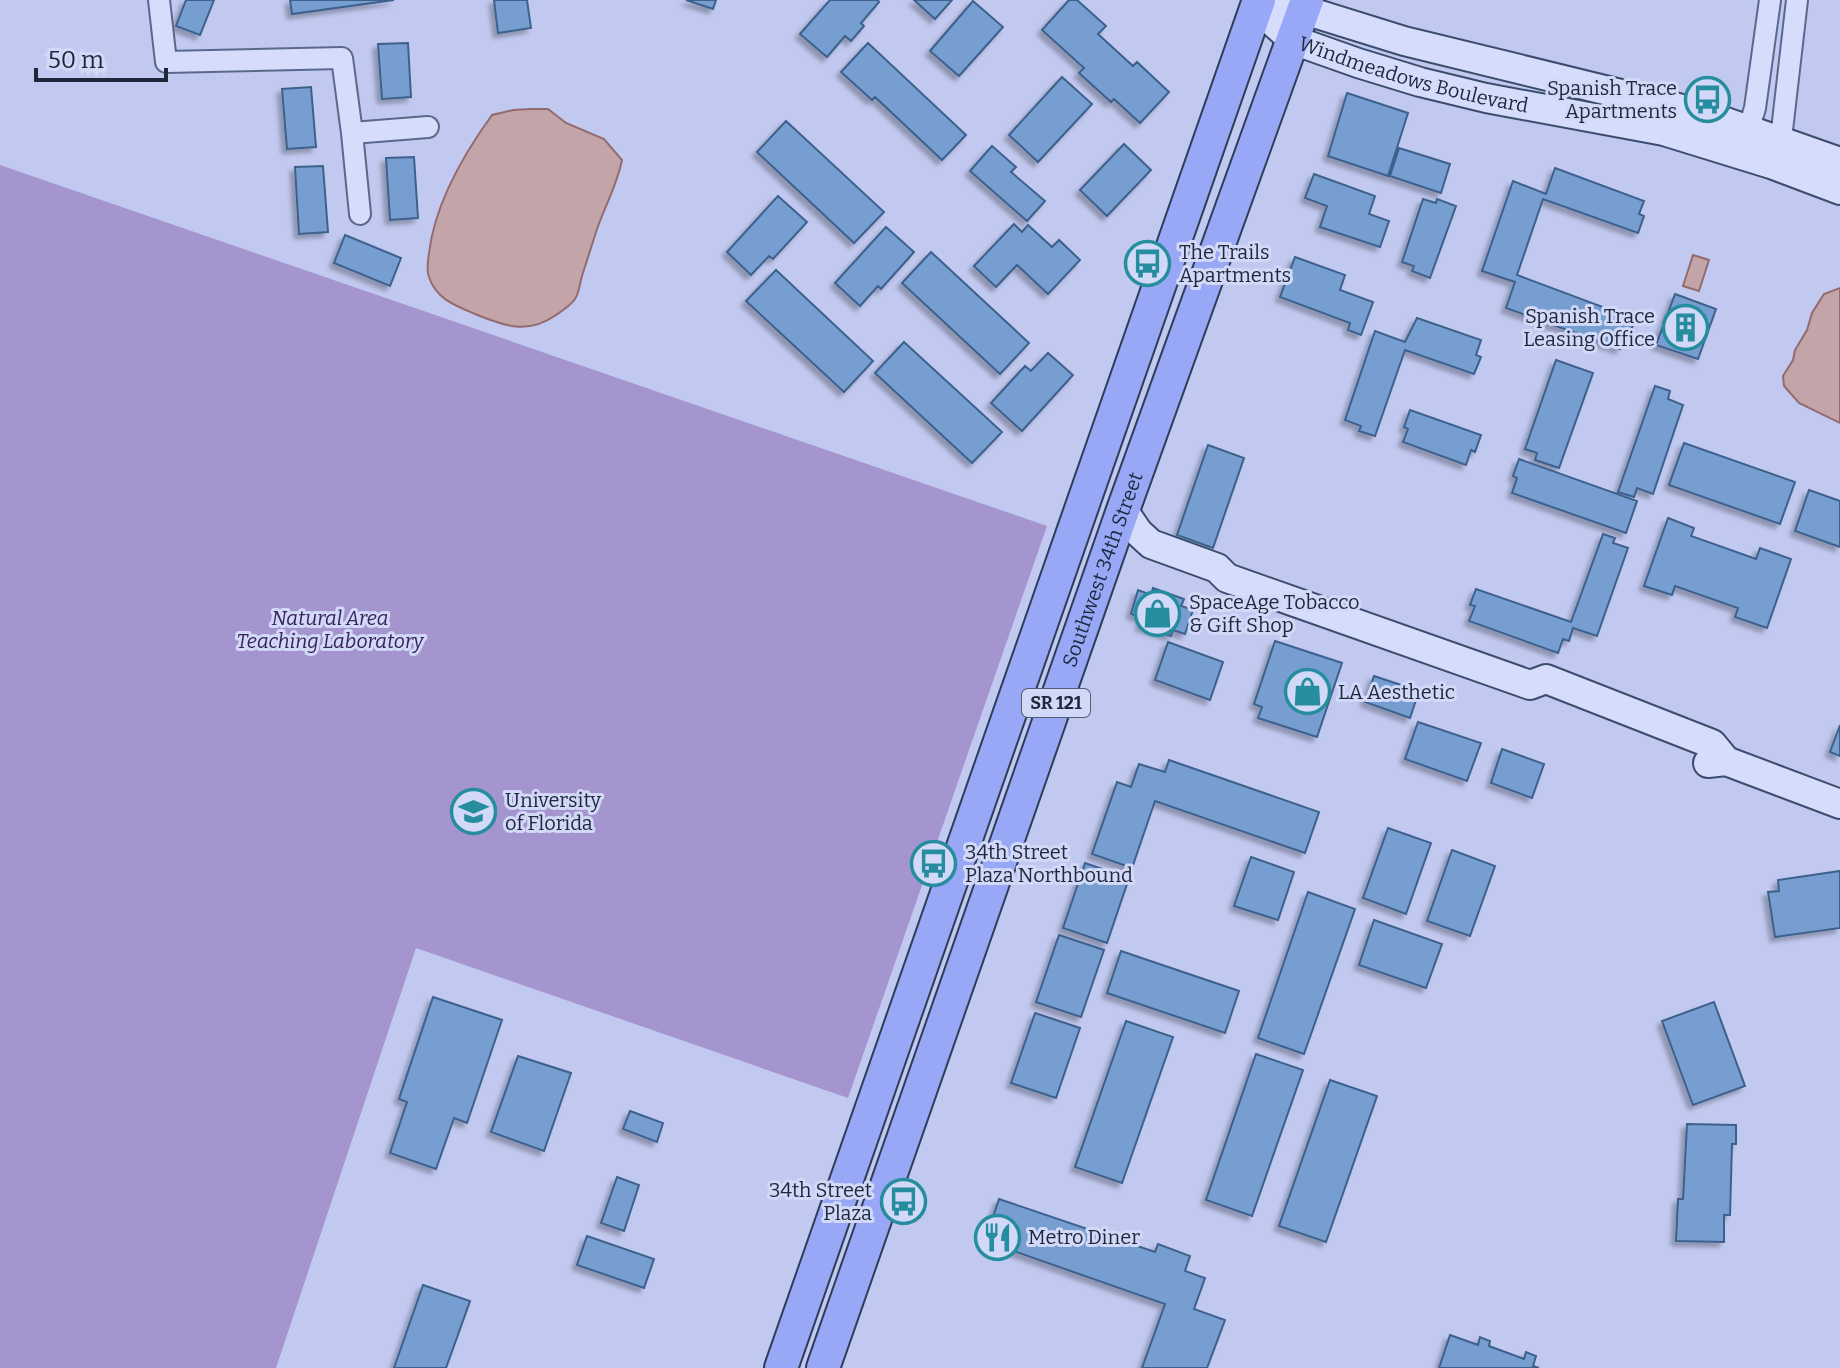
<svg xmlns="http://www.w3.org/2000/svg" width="1840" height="1368" font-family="Bitter,serif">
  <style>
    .green { fill: #a595cf }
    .water { fill: #c3a5a9; stroke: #926b6f; stroke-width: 2 }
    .building { fill: #769ed1; stroke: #3d618c; stroke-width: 2; filter: url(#shadow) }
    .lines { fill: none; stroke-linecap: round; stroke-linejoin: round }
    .street-casing { stroke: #58698b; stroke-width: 24 }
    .secondary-casing { stroke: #3b4d6d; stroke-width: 32 }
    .primary-casing { stroke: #2d3e59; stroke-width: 36 }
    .street { stroke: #d6dcfb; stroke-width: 20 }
    .secondary { stroke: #d6dcfb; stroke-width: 28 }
    .primary { stroke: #98a7f6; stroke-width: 32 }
    .labels { text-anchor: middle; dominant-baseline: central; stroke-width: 6; stroke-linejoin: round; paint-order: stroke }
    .shield { fill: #d2d8f7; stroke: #535d73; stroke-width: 2 }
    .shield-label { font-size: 18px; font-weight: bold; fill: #1d283a }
    .street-label { font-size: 20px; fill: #1d283a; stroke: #d2d8f7 }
    .poi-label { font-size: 20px; fill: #1d283a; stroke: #d2d8f7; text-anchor: start }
    .park-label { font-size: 20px; font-style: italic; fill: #382358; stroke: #d2d8f7 }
  </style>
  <defs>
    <filter id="shadow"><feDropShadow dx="-4.5" dy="4.5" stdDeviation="2" flood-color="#0004"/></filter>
  </defs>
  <rect width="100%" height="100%" fill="#c2c9f0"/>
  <path class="green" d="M0,165L1047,526L848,1098L416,948L276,1368H0Z"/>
  <path class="water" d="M531,109H548L566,123L604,139L622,160C617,185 605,206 597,229C592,245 587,260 582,276C580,283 579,293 575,299C570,306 562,311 556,315C528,335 504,326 475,314C456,306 436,299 429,277C426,270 428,261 429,253C435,203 463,155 492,115L513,110Z
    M1693,255L1709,260L1699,291L1683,286Z
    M1840,288V423L1799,403L1784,386L1783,376L1793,360L1795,350L1807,330L1812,313L1824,294Z"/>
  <path class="building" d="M186,0H214L200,35L176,26Z
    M290,0H394L292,14Z
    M494,0H527L531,28L498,33Z
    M686,0H716L713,9Z
    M830,0H878L879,2L861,23L864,26L851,41L845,36L827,57L800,34Z
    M914,0H952L935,19Z
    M1069,0H1077L1106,26L1098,34L1133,66L1137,62L1169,92L1140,123L1114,99L1111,102L1079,73L1084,68L1042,30Z
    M973,1L1003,27L959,76L930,51Z
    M408,43L411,97L382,99L378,44Z
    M868,43L966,135L942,160L875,97L872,100L841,72Z
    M1062,77L1092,104L1038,162L1009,135Z
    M311,87L316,147L287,149L282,89Z
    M1347,93L1408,113L1388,176L1328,156Z
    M786,121L884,212L854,243L757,152Z
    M1124,144L1151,170L1107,216L1080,190Z
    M992,146L1016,167L1011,172L1045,201L1027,221L970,171Z
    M1399,148L1450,164L1441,193L1390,176Z
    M414,157L418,218L390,220L386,158Z
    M323,166L328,232L299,234L295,167Z
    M1555,168L1644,201L1639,214L1644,216L1638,233L1543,199L1517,275L1635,319L1630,334L1626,332L1620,349L1506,308L1515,282L1482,271L1513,181L1546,194Z
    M1314,174L1375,196L1369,214L1389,221L1380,247L1320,227L1327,206L1305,198Z
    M778,196L807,222L773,259L769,256L751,275L727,252Z
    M1423,199L1436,203L1437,199L1456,206L1430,278L1412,271L1414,266L1402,262Z
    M1014,224L1022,232L1028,225L1052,247L1059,240L1080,260L1048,294L1017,265L996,287L974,266Z
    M886,227L914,252L881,289L878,286L860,306L835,283Z
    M345,235L401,258L390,286L334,263Z
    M931,252L1029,343L1000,374L902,283Z
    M1295,257L1345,275L1340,290L1373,302L1361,335L1348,330L1350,323L1280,297Z
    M776,270L873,361L844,392L746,301Z
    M1675,294L1716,309L1698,359L1656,345Z
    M1417,318L1481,340L1476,355L1481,357L1474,374L1405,350L1375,436L1359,431L1361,426L1345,420L1375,331L1405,342Z
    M904,342L1002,432L972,463L875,373Z
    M1048,353L1073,375L1022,431L991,403L1025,366L1031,371Z
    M1556,360L1593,373L1559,468L1535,460L1537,453L1525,449Z
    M1655,386L1670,391L1668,399L1683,405L1653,494L1637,488L1634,497L1618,492Z
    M1410,410L1481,435L1475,452L1471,450L1466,465L1403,442L1408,429L1404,427Z
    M1684,443L1795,482L1780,524L1669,485Z
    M1208,445L1244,458L1213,548L1177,535Z
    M1519,459L1637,501L1626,533L1512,493L1517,478L1513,476Z
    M1809,490L1840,501V547L1795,531Z
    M1668,518L1694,528L1691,536L1756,559L1760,548L1791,559L1767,628L1735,617L1738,608L1675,586L1672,595L1644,586Z
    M1603,534L1615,538L1613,543L1628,548L1597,636L1573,628L1569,641L1563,639L1558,653L1469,621L1475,606L1470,605L1476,589L1571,622Z
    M1153,588L1184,599L1181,606L1193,610L1185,634L1173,630L1171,636L1140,626L1142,618L1131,614L1138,590L1151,595Z
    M1275,641L1342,663L1317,737L1258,718L1262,707L1254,704Z
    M1168,642L1223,662L1210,700L1155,680Z
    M1374,676L1419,691L1410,718L1365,702Z
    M1418,722L1481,743L1467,781L1405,759Z
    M1840,725V756L1830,752Z
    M1502,749L1544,764L1532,798L1491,783Z
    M1169,760L1319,812L1305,853L1155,801L1132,868L1092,854L1117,782L1131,787L1139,764L1165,772Z
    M1388,828L1431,843L1406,914L1363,898Z
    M1452,850L1495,866L1470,936L1427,921Z
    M1251,857L1294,872L1278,920L1234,906Z
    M1085,863L1129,878L1107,943L1063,928Z
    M1840,871V928L1775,937L1768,892L1779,891L1778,880Z
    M1308,892L1355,909L1304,1054L1258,1038Z
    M1374,920L1442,944L1426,988L1359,965Z
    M1059,935L1104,950L1081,1017L1036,1002Z
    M1121,951L1239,991L1225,1033L1107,993Z
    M433,997L502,1020L467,1123L454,1118L436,1169L390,1153L407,1102L399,1099Z
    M1714,1002L1745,1086L1693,1105L1662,1021Z
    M1035,1013L1080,1028L1056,1098L1011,1083Z
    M1126,1021L1173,1037L1122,1183L1075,1167Z
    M1256,1054L1303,1070L1252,1216L1206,1200Z
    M518,1056L571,1073L544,1151L491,1132Z
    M1330,1080L1377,1096L1326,1242L1279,1226Z
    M630,1111L663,1123L657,1142L623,1129Z
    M1687,1124L1736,1125V1144H1732L1730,1215H1724V1242L1676,1241L1678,1199H1683Z
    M617,1177L639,1185L624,1231L601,1223Z
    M999,1199L1155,1252L1158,1244L1190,1256L1185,1271L1205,1278L1194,1309L1225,1320L1207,1368H1142L1165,1304L985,1241Z
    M587,1236L654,1259L644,1288L577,1265Z
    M423,1285L470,1301L446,1368H394Z
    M1450,1335L1478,1345L1480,1337L1490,1341L1489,1346L1524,1359L1526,1352L1536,1356L1533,1366L1539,1368H1439Z"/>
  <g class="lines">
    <defs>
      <path id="street" d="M159,0L166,62L342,58L352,133L360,214
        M352,133L428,127
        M1745,141L1755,108L1770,0
        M1775,153L1782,130L1797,0"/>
      <g id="secondary">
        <path id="s1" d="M1257,8L1293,40L1358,63L1420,82L1486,98L1664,131L1771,164L1840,190"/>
        <path d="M1283,9L1304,10L1404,41L1703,114L1840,162"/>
        <path d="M1123,510L1138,532L1151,544L1217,568L1227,578L1530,685L1546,679L1712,744L1726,761"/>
        <path d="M1708,763L1726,761L1840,804"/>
      </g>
      <g id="primary">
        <path d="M781,1368L1259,0"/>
        <path id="s2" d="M823,1368L1123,510L1307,0"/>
      </g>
    </defs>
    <use href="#street" class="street-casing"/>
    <use href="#secondary" class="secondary-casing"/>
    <use href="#primary" class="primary-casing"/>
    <use href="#street" class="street"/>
    <use href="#secondary" class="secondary"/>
    <use href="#primary" class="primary"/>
  </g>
  <defs>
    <symbol id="bus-ring" viewBox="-11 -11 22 22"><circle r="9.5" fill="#d2d8f7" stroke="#258d9e" stroke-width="1.5"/><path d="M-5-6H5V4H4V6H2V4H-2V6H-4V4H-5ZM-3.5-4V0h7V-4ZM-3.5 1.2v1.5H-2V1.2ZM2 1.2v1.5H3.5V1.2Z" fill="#258d9e"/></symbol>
    <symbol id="building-ring" viewBox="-11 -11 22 22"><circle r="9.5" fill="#d2d8f7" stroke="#258d9e" stroke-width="1.5"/><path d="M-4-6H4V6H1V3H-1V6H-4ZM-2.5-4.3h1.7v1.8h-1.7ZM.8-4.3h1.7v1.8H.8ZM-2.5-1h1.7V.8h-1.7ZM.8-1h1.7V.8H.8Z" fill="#258d9e"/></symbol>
    <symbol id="shop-ring" viewBox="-11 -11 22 22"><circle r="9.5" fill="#d2d8f7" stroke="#258d9e" stroke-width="1.5"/><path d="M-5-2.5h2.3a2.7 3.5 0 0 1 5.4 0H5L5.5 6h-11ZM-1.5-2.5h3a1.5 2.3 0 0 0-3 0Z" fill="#258d9e"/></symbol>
    <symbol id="university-ring" viewBox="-11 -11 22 22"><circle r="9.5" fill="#d2d8f7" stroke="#258d9e" stroke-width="1.5"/><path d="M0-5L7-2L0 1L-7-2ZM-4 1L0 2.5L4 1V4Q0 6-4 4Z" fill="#258d9e"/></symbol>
    <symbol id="restaurant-ring" viewBox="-11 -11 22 22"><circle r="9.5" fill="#d2d8f7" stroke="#258d9e" stroke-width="1.5"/><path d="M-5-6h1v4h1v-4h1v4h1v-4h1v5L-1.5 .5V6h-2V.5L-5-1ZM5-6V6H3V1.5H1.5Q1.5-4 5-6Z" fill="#258d9e"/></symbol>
  </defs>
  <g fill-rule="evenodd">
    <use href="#bus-ring" x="1682" y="74" width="51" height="51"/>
    <use href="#bus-ring" x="1122" y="238" width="51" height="51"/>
    <use href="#building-ring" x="1660" y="302" width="51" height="51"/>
    <use href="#shop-ring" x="1132" y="588" width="51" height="51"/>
    <use href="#shop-ring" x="1282" y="666" width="51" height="51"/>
    <use href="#university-ring" x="448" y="786" width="51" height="51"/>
    <use href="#bus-ring" x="908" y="838" width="51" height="51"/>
    <use href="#bus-ring" x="878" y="1176" width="51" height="51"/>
    <use href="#restaurant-ring" x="972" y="1212" width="51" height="51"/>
  </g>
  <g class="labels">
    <rect class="shield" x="1022" y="689" width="68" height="28" rx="6"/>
    <g class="shield-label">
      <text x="1056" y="703">SR 121</text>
    </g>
    <g class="street-label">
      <text stroke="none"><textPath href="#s1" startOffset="174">Windmeadows Boulevard</textPath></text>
      <text stroke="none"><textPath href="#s2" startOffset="846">Southwest 34th Street</textPath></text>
    </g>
    <g class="poi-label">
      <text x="1677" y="88" text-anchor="end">Spanish Trace<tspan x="1677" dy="23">Apartments</tspan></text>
      <text x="1179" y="252">The Trails<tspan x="1179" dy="23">Apartments</tspan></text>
      <text x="1655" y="316" text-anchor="end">Spanish Trace<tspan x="1655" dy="23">Leasing Office</tspan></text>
      <text x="1189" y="602">SpaceAge Tobacco<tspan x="1189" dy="23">&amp; Gift Shop</tspan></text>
      <text x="1338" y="692">LA Aesthetic</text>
      <text x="505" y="800">University<tspan x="505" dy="23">of Florida</tspan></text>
      <text x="965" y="852">34th Street<tspan x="965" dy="23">Plaza Northbound</tspan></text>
      <text x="872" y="1190" text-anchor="end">34th Street<tspan x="872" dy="23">Plaza</tspan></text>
      <text x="1028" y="1237">Metro Diner</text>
    </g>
    <g class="park-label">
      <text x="330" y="618">Natural Area<tspan x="330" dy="23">Teaching Laboratory</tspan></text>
    </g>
  </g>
  <path d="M36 68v12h130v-12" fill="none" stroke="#1d283a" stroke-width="4"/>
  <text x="48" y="68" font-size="24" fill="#1d283a" stroke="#d2d8f7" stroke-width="6" paint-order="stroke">50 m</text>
</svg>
